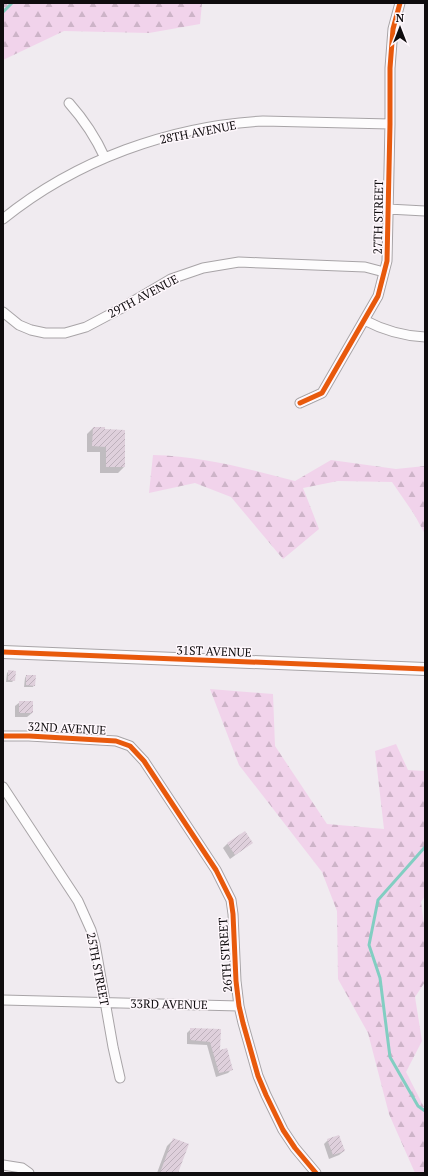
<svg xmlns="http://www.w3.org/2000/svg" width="428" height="1176" font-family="'PT Serif',serif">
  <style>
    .forest { fill: url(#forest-firs) }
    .shadow { fill: #0003 }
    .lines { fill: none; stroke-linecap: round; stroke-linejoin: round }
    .stream { stroke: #82cec2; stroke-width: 3 }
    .building { fill: url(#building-hatch) }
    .minor-casing { stroke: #a8a4a7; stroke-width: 11 }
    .tertiary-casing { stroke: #a8a4a7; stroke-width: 14 }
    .minor { stroke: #fdfcfd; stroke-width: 9 }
    .tertiary { stroke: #fdfcfd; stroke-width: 12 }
    .cycleway-casing { stroke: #fef7fc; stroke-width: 8 }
    .cycleway { stroke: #e8590c; stroke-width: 5 }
    .labels { text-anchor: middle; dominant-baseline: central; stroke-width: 3; stroke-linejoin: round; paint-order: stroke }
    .street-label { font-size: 12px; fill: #0f0c0e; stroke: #fef7fc }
  </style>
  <defs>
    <pattern id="forest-firs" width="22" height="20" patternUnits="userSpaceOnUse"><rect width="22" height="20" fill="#f1d3eb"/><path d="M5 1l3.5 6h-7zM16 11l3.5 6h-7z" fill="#cdb4c8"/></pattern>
    <pattern id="building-hatch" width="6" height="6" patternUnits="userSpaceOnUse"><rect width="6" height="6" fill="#dfd0dc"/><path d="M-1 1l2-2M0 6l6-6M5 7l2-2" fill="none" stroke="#beb1bc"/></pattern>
  </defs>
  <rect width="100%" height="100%" fill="#f0ebf0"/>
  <path class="forest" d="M3,3H202L200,24L149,33L64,31L3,60Z
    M153,455C202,456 248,469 295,481L331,460L396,469L425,466V534L414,514L392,482L338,481L303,488L319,529L283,559L231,497L195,483L149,493Z
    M210,689L273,694L275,746L327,824L384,829L375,751L396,744L408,770L425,771V896L421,902L425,931V982L415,997L422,1041L406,1072L425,1109V1173H415L389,1114L368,1033L338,979L337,911L322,872L239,765Z"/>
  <path class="shadow" d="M93,428L104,430L124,467L118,473H100V452H87V434Z
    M9,671L14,680L12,682H6L7,673Z
    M26,676L34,685L33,687H24L25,678Z
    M20,702L32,713L27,717H15V706Z
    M245,833L252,843L230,859L223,848L227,844Z
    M191,1029L220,1030L219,1051L232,1069L228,1073L216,1077L207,1045L187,1044V1033Z
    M174,1139L177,1173H157L167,1146Z
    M328,1140L344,1151L339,1155L329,1159L324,1144Z"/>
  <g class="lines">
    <path class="stream" d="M3,12L12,3
      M425,847L378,900L369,945L380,978L390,1057L418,1106L425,1111"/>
  </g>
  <path class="building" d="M93,427H105V429L125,430V467H106V447L92,446Z
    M8,670L16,671L15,681L8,680Z
    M26,675H36L35,686L26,685Z
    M19,701H33V713H19Z
    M245,831L253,843L235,855L227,843Z
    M190,1028L221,1029L220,1050L227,1048L233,1070L219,1073L210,1042L190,1040Z
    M339,1135L345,1151L333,1155L327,1139Z
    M173,1138L189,1144L178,1173H160Z"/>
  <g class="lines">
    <defs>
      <path id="minor" d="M69,103C85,121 95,136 105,158
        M388,209L425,211
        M3,219C76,160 170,126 263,121L390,124
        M3,312L19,325L31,330L45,333H65L86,327L120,309L171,279L203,268L239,262L263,263L365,267L384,272
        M364,320C383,330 403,336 425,337
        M300,403L322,393L378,296L387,261L390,124V68L393,29L400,3
        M3,736H29L116,741L130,746L144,761L216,870L231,900L233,914L236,981L239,1006L243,1023L258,1076L266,1095L283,1130L295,1148L316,1173
        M3,787L78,901L91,930L95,944L113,1047L120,1078
        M3,1000L239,1006
        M3,1165L22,1168L29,1173"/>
      <path id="tertiary" d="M3,652L425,669"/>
    </defs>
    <use href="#minor" class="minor-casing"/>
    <use href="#tertiary" class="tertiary-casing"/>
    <use href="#minor" class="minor"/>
    <use href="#tertiary" class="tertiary"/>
    <defs>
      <path id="cycleway" d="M300,403L322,393L378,296L387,261L390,124V68L393,29L400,3
        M3,652L425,669
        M3,736H29L116,741L130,746L144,761L216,870L231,900L233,914L236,981L239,1006L243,1023L258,1076L266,1095L283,1130L295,1148L316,1173"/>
    </defs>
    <use href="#cycleway" class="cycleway-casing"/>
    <use href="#cycleway" class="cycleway"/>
  </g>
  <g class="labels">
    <g class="street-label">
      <text transform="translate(198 132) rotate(-11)">28TH AVENUE</text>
      <text transform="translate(378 217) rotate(-89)">27TH STREET</text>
      <text transform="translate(143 296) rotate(-28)">29TH AVENUE</text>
      <text transform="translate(214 651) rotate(2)">31ST AVENUE</text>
      <text transform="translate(67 728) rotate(3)">32ND AVENUE</text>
      <text transform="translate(225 955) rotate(-94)">26TH STREET</text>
      <text transform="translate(98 969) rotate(79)">25TH STREET</text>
      <text transform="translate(169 1004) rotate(1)">33RD AVENUE</text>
    </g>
  </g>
  <rect width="428" height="1176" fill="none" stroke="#0f0c0e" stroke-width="8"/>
  <g transform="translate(400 28)" stroke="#fef7fc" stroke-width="3" paint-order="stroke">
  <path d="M0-3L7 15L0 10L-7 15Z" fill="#0f0c0e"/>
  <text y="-6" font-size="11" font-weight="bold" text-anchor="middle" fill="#0f0c0e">N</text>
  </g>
</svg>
